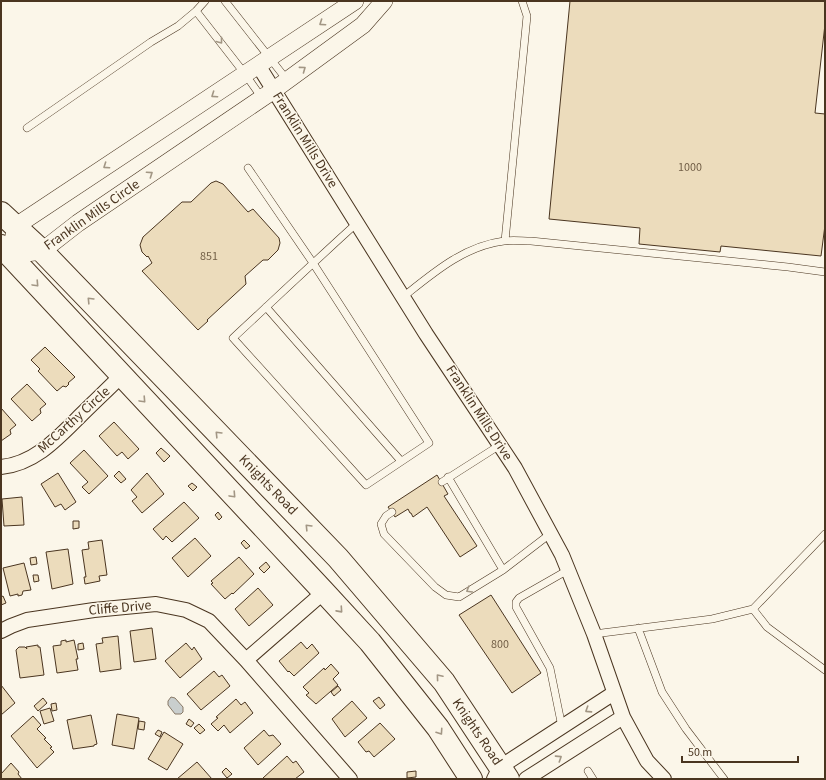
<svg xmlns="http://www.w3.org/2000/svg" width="826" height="780" font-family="'Source Sans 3',sans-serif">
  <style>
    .water { fill: #c9cecd; stroke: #887966 }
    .building { fill: #ecdcbc; stroke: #4a3520 }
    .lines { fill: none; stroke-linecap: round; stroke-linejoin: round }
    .service-casing { stroke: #4a3520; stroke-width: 8 }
    .minor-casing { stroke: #4a3520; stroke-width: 16 }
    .tertiary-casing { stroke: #4a3520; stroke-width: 18 }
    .primary-casing { stroke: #4a3520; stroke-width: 24 }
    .service { stroke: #fbf6e9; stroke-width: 7 }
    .minor { stroke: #fbf6e9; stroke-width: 14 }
    .tertiary { stroke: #fbf6e9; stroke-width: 17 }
    .primary { stroke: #fbf6e9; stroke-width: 22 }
    .oneway { stroke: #a29684 }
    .labels { text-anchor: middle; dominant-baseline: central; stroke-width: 3; stroke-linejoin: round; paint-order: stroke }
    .number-label { font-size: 12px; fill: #725f47 }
    .street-label { font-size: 14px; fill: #4a3520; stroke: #fbf6e9 }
  </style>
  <rect width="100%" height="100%" fill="#fbf6e9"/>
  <path class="water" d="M171,697L175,698L183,707V712L181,714H175L168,705V701Z"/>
  <path class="building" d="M570,1H825V24L815,113L825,114V225L821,256L721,246L720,252L639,244L640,228L549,219Z
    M216,181L223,184L248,212L253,209L279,238L280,243L278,250L268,260H263L245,276L246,284L207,320L208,321L198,330L142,271L152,263L148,256L147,257L142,252L140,245L143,237L182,202H191L211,183Z
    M45,347L75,377L68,383L69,384L66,387L63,386L57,391L38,371L40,369L31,360Z
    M27,384L46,404L40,409L41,413L32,421L11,399Z
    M1,408L16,425L10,430L11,434L1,441Z
    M114,422L139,449L128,459L122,452L117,456L99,436Z
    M161,448L170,456L164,462L156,453Z
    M84,450L108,476L89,494L82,487L88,482L70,463Z
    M119,471L126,479L121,483L114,476Z
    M58,473L76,502L65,510L61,504L55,507L41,484Z
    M147,473L164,494L142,513L132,501L137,497L131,490Z
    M437,475L448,494L444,496L477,546L460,557L427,507L413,517L411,513H410L408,509L395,517L388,507Z
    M192,483L197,487L193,491L188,486Z
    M22,497L24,525L4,526L2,499Z
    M184,502L199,518L172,542L166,536L163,540L153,529Z
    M218,512L222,517L219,520L215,515Z
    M73,521H79V528L73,529Z
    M195,538L211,556L188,577L172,558Z
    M102,540L107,575L99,576L100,581L85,584L84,577H86L82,550L89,549L88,542Z
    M244,540L250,546L246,549L241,543Z
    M68,549L73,584L52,589L46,552Z
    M36,557L37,564L31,565L30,558Z
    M239,557L254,574L233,594L232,593L225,599L211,584L213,583L211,581Z
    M266,562L270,567L264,573L259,568Z
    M24,563L31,590L23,591L22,595L18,596V594L10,596L3,568Z
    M33,575H38L39,581L34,582Z
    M258,588L273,605L249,626L235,609Z
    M491,595L541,673L512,693L459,615Z
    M3,596L6,603L1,605V597Z
    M152,628L156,659L134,662L130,631Z
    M118,636L121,669L100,672L96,644L103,643L102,638Z
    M66,640V642L74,640L78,659H76L78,670L57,673L53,646L61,645V641Z
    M301,642L307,649L312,644L319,653L294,676L289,671L288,672L279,661Z
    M83,643L84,649L78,650V644Z
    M186,643L192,650L194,647L202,659L180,678L165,661Z
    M38,645V647H40L44,675L20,678L16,650L19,647H25L27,649L26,647Z
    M331,664L339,673L333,679L338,685L316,704L306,695L309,693L303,687L324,668L325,670Z
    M214,671L219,677L222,675L230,686L201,710L187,694Z
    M1,685L15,703L1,715Z
    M338,686L341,690L334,696L331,692Z
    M379,697L385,705L380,709L373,701Z
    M43,698L47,703L38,711L34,706Z
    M236,699L241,705L245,702L253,713L230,733L224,725L218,731L211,724L218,718L216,717Z
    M352,701L367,718L345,737L332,719Z
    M56,703L57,710L52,711L51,704Z
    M50,708L54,721L44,724L40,711Z
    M117,714L139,718L134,749L112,745Z
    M91,715L97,744L94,745V746L73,749L67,720Z
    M33,716L41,725L37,729L46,738L44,739L52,747L50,748L54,752L37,768L11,736Z
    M189,719L194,723L191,727L186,724Z
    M139,721L145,722L144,730L138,729Z
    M380,723L395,739L374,757L369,751L366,752L358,742Z
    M199,724L205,730L200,734L194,728Z
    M158,730L162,732L160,737L155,734Z
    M264,730L269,736L273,735L281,744L258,765L244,748Z
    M164,732L183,744L167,770L148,759Z
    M287,756L293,763L296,761L304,772L295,779H264L263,778Z
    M197,762L212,779H177Z
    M11,763L19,772L18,774L22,779H1V774Z
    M226,768L232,774L227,778L222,772Z
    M416,771V777L407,778V772Z"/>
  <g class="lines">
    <defs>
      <path id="service" d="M225,1L287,80
        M196,11L245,74L262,98
        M27,128L151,42L178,26L196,11L205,1
        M248,168L313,263L429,443L366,485L233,338C274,300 315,261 357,223
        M505,241L527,16L522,1
        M403,297C433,273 464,246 504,241C513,240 522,241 531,241L788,267L825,272
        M266,307L401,461
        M448,477L503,570
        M442,482L500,445
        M392,512L386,516L381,524L384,534L435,587L446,595L459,597L503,570L550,534
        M753,609L767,627L825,670
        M638,628L662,692L686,729L724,779
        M594,634L712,619L753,609L825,534
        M562,727L550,668L516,607V602L519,598L568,570
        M588,771L593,779"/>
      <path id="minor" d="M258,65L426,334L515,468L562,555L594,634L623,717L647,761L664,779
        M1,467C34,464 57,439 79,417C93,403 107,390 121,376
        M1,631L11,626L27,620L94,610L156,604L186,610L209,621L246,660L350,779
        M246,660L324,592
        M494,779L500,767L614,693
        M526,779L623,717"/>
      <path id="tertiary" d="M355,1L16,226L10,255L42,251L78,223L274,90L363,25L384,1"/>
      <path id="primary" d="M1,213L42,251L338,558L444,682L508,779
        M1,246L324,592L370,642L438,728L471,779"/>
    </defs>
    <use href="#service" class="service-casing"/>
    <use href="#minor" class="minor-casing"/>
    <use href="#tertiary" class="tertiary-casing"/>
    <use href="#primary" class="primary-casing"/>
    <use href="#service" class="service"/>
    <use href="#minor" class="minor"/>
    <use href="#tertiary" class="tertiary"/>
    <use href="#primary" class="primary"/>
  </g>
  <defs><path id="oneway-chevron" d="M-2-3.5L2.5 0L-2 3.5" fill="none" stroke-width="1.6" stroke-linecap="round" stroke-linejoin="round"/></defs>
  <g class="oneway">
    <use href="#oneway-chevron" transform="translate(322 23) rotate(146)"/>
    <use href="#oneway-chevron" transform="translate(220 41) rotate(52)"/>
    <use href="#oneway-chevron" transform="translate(303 69) rotate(-36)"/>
    <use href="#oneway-chevron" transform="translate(214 95) rotate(146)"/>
    <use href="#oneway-chevron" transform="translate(106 166) rotate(146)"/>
    <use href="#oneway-chevron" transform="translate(150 174) rotate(-34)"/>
    <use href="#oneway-chevron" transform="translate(36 284) rotate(47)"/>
    <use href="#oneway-chevron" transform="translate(90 300) rotate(-134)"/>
    <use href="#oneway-chevron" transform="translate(143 400) rotate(47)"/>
    <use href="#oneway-chevron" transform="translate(218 434) rotate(-134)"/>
    <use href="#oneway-chevron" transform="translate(233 495) rotate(47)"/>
    <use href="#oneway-chevron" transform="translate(308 527) rotate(-134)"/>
    <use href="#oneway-chevron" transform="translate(469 590) rotate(149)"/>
    <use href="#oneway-chevron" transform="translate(340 610) rotate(48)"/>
    <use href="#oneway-chevron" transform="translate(439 677) rotate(-130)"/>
    <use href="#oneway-chevron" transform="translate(588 710) rotate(147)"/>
    <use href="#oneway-chevron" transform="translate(440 732) rotate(56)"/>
    <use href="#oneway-chevron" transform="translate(559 758) rotate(-33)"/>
  </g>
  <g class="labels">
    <g class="number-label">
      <text x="690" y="167">1000</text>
      <text x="209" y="256">851</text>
      <text x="500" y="644">800</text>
    </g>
    <g class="street-label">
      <text transform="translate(305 140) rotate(58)">Franklin Mills Drive</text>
      <text transform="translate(92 215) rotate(-35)">Franklin Mills Circle</text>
      <text transform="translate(479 413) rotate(57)">Franklin Mills Drive</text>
      <text transform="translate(74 420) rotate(-42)">McCarthy Circle</text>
      <text transform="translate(268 485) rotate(46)">Knights Road</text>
      <text transform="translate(120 608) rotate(-5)">Cliffe Drive</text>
      <text transform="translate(477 732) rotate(56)">Knights Road</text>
    </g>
  </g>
  <rect width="826" height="780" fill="none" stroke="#4a3520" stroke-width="4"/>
  <path d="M682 756v6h116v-6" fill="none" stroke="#4a3520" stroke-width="2"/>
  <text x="688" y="756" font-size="12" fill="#4a3520" stroke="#fbf6e9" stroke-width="3" paint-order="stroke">50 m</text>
</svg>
